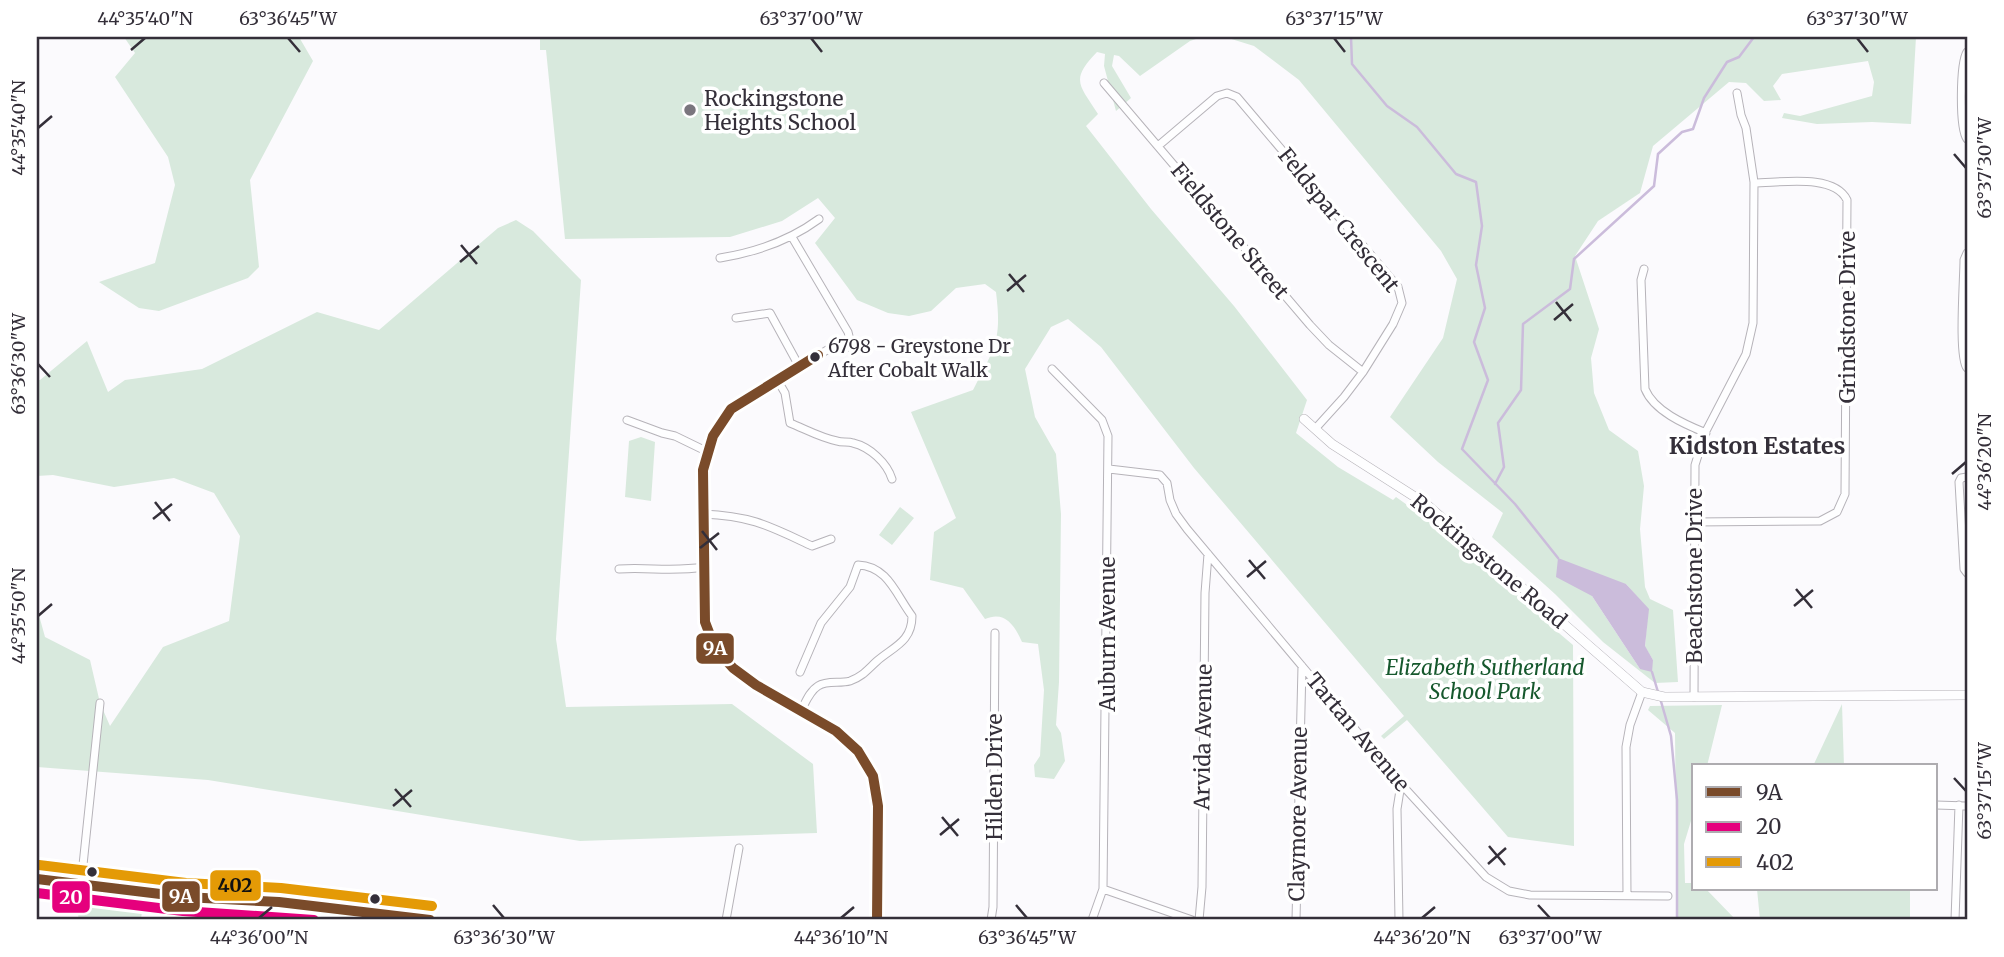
<svg xmlns="http://www.w3.org/2000/svg" width="2004" height="957" font-family="Merriweather,serif">
  <style>
    .green { fill: #d8e9dd; fill-rule: evenodd }
    .water { fill: #cbbcdb }
    .lines { fill: none; stroke-linecap: round; stroke-linejoin: round }
    .stream { stroke: #cbbcdb; stroke-width: 2.5 }
    .minor-casing { stroke: #b6b3b9; stroke-width: 9 }
    .tertiary-casing { stroke: #b6b3b9; stroke-width: 10 }
    .secondary-casing { stroke: #b6b3b9; stroke-width: 12 }
    .minor { stroke: #fefeff; stroke-width: 7 }
    .tertiary { stroke: #fefeff; stroke-width: 9 }
    .secondary { stroke: #fefeff; stroke-width: 10 }
    .bus-1-casing { stroke: #fff; stroke-width: 16 }
    .bus-2-casing { stroke: #fff; stroke-width: 16 }
    .bus-3-casing { stroke: #fff; stroke-width: 16 }
    .bus-1 { stroke: #7a4b2a; stroke-width: 10 }
    .bus-2 { stroke: #e5007d; stroke-width: 10 }
    .bus-3 { stroke: #e49a06; stroke-width: 10 }
    .ticks { fill: none; stroke: #342f39; stroke-width: 2.5 }
    .poi-dot { fill: #7a767e; stroke: #fff; stroke-width: 2.5 }
    .bus-dot { fill: #342f39; stroke: #fff; stroke-width: 2.5 }
    .labels { text-anchor: middle; dominant-baseline: central; stroke-width: 7; stroke-linejoin: round; paint-order: stroke }
    .bus-label { font-size: 19px; fill: #342f39; stroke: #fff; text-anchor: start }
    .poi-label { font-size: 21px; fill: #342f39; stroke: #fff; text-anchor: start }
    .street-label { font-size: 21px; fill: #342f39; stroke: #fff }
    .park-label { font-size: 21px; font-style: italic; fill: #16582d; stroke: #fff }
    .neighbourhood-label { font-size: 23px; font-weight: bold; fill: #342f39; stroke: #fff }
    .line-badge { stroke: #fff; stroke-width: 2.5 }
    .badge-label { font-size: 19px; text-anchor: middle; font-weight: bold; fill: #fff }
    .pale-badge-label { font-size: 19px; text-anchor: middle; font-weight: bold; fill: #111 }
    .neatline { fill: none; stroke: #342f39; stroke-width: 2.5 }
    .ticks-label { font-size: 18px; text-anchor: middle; fill: #342f39 }
  </style>
  <rect width="100%" height="100%" fill="#fbfafd"/>
  <path class="green" d="M124,37H299L313,61L250,180L259,267L248,278L159,311L139,308L99,282L155,263L175,185L168,157L115,77L135,53Z
    M540,37H1202L1190,41L1140,76L1119,56L1114,55L1112,66L1131,98L1116,111L1104,66L1105,54L1097,52C1070,80 1079,84 1098,114L1086,126L1151,209L1234,306L1307,400L1296,433L1338,467L1393,500L1396,497L1452,537L1555,626L1553,628L1573,645L1574,846L1508,837L1407,720L1384,739L1381,736L1404,716L1194,468L1101,347L1068,319L1051,327L1025,369L1035,417L1056,454L1061,514L1059,682L1056,725L1061,733L1065,761L1054,779L1035,777L1034,765L1040,756L1044,690L1038,644L1022,642C1015,626 1005,610 985,619L963,588L930,580L934,532L956,518L911,412L973,390C995,347 1002,341 996,292L985,284L956,288L931,311L909,316L888,313L857,300L815,243L835,218L818,198L782,221L730,237L565,239L546,50H540Z
    M1225,37H1916L1911,124L1872,122L1817,124L1782,118L1784,113L1800,116L1872,96L1874,82L1868,61L1782,74L1773,86L1781,100L1764,101L1746,83L1729,82L1653,146L1640,193L1598,221L1575,256L1599,329L1591,358L1594,393L1609,430L1638,451L1644,486L1640,529L1645,587L1650,599L1673,610L1678,682L1655,683L1603,642L1555,594L1492,537L1503,513L1438,462L1390,417L1443,338L1457,279L1441,251L1299,80L1254,46ZM1626,584L1648,609L1645,647L1653,660L1640,669L1592,596Z
    M516,220L533,231L581,280L556,639L566,707L732,704L813,764L817,833L580,841L208,780L37,767V608L45,637L90,660L100,703L110,726L163,647L229,621L240,536L214,493L174,478L114,487L53,475L37,476V380H40L87,341L108,392L125,380L202,369L317,312L379,330L498,228Z
    M641,437L655,442L651,501L625,497L629,441Z
    M900,507L914,518L892,545L879,535Z
    M1842,704L1844,766H1813Z
    M1722,705L1707,766H1694V811L1684,844L1685,883H1694V889H1706L1736,920H1677L1675,733L1648,710L1650,706Z
    M1757,889H1910V920H1760Z
    M80,893L143,901L141,920H78Z"/>
  <path class="water" d="M1558,558L1626,584L1649,609L1645,646L1653,660L1652,672L1640,669L1592,596L1556,577Z"/>
  <g class="lines">
    <path class="stream" d="M1351,37L1352,64L1387,106L1417,127L1456,174L1476,182L1482,226L1476,265L1485,308L1474,342L1488,380L1462,449L1515,504L1558,558
      M1495,484L1504,467L1498,423L1521,390L1523,324L1570,289L1574,259L1654,186L1658,154L1682,132L1693,129L1704,98L1727,62L1739,57L1754,37
      M1652,672L1658,692
      M1660,698L1671,736L1677,800V920"/>
    <defs>
      <path id="minor" d="M1967,52C1960,63 1959,128 1967,139
        M1104,83L1310,325L1329,345L1363,372
        M1158,146L1217,96L1227,93L1237,97L1398,287L1402,303L1393,324L1363,372L1344,397L1315,429
        M792,237L848,332L850,340L849,347H836L827,350L731,409L713,436L703,470L705,622C718,700 844,700 873,776C882,802 877,829 877,856C876,877 878,899 877,920
        M1967,253L1964,260C1964,279 1958,357 1967,368
        M720,258C757,252 789,241 819,219
        M1644,269L1641,280L1645,389C1654,411 1684,424 1706,433
        M736,318L770,313L799,366
        M1052,369L1102,420L1108,436L1103,889L1092,920
        M778,381L785,393L790,423C805,429 821,438 837,441C842,443 848,441 853,443C870,447 887,463 892,479
        M627,420L662,433L675,436L708,452
        M1109,469L1160,475L1167,483L1170,500L1176,514L1187,529L1401,784L1486,877L1509,891L1530,895L1668,896
        M1967,477L1961,478L1959,482L1964,569L1967,573
        M703,514C752,516 769,526 812,546L831,539
        M1694,522L1820,521L1837,512L1845,494L1847,200C1834,173 1779,183 1754,183
        M619,569C647,567 675,572 703,567
        M800,672L821,623L850,587L858,565C888,566 896,595 912,616C912,642 893,647 877,661C868,669 862,677 850,681C840,684 827,680 818,686C810,691 806,701 802,709
        M1694,697L1695,465L1705,433L1746,354L1753,323L1754,182L1746,128L1741,115L1737,93
        M1936,805L1967,806
        M81,884L100,703
        M1103,889L1192,920
        M1627,895L1626,747L1630,725L1642,692
        M726,920L739,848
        M991,920L993,907L995,633
        M1199,920L1202,887L1205,593L1208,554
        M1296,920L1302,666
        M1399,920L1397,809L1401,784
        M1955,920L1959,805"/>
      <path id="tertiary" d="M1304,419L1332,444L1426,504L1642,692L1664,697L1967,695"/>
      <path id="secondary" d="M37,879L185,897L279,902L430,920"/>
    </defs>
    <use href="#minor" class="minor-casing"/>
    <use href="#tertiary" class="tertiary-casing"/>
    <use href="#secondary" class="secondary-casing"/>
    <use href="#minor" class="minor"/>
    <use href="#tertiary" class="tertiary"/>
    <use href="#secondary" class="secondary"/>
    <defs>
      <path id="bus-1" d="M818,355L731,409L713,436L703,470L705,622L715,648L733,668L756,685L836,731L858,751L873,776L878,806L877,920
        M37,879L185,897L279,902L430,920"/>
      <path id="bus-2" d="M37,893L183,911L314,920"/>
      <path id="bus-3" d="M39,865L186,883L281,888L432,906"/>
    </defs>
    <use href="#bus-1" class="bus-1-casing"/>
    <use href="#bus-2" class="bus-2-casing"/>
    <use href="#bus-3" class="bus-3-casing"/>
    <use href="#bus-1" class="bus-1"/>
    <use href="#bus-2" class="bus-2"/>
    <use href="#bus-3" class="bus-3"/>
  </g>
  <path class="ticks" d="M288,38L300,52M811,38L822,52M1334,38L1345,52M1857,38L1868,52M131,50L145,38M38,128L52,116M1954,154L1966,168M461,245L477,264M460,262L479,246M1009,274L1024,292M1007,291L1026,275M1556,302L1571,321M1554,320L1573,304M38,364L50,377M1952,474L1966,462M155,502L170,521M153,519L172,504M702,531L717,550M700,548L719,533M1249,560L1265,579M1247,577L1266,561M1796,589L1812,608M1794,606L1813,590M38,616L52,604M1954,778L1966,791M395,789L411,807M393,806L412,790M942,817L958,836M940,835L959,819M1489,846L1505,865M1488,864L1506,848M493,905L504,918M1016,905L1027,918M1538,905L1550,918M259,918L272,907M841,918L854,907M1422,918L1435,907"/>
  <circle class="poi-dot" cx="690" cy="110" r="7"/>
  <g class="bus-dot">
    <circle cx="815" cy="357" r="6"/>
    <circle cx="92" cy="872" r="6"/>
    <circle cx="375" cy="899" r="6"/>
  </g>
  <g class="labels">
    <g class="bus-label">
      <text x="828" y="346">6798 - Greystone Dr<tspan x="828" dy="24">After Cobalt Walk</tspan></text>
    </g>
    <g class="poi-label">
      <text x="704" y="98">Rockingstone<tspan x="704" dy="24">Heights School</tspan></text>
    </g>
    <g class="street-label">
      <text transform="translate(1339 220) rotate(51)">Feldspar Crescent</text>
      <text transform="translate(1230 231) rotate(50)">Fieldstone Street</text>
      <text transform="translate(1847 317) rotate(-90)">Grindstone Drive</text>
      <text transform="translate(1489 561) rotate(40)">Rockingstone Road</text>
      <text transform="translate(1694 576) rotate(-90)">Beachstone Drive</text>
      <text transform="translate(1107 634) rotate(-90)">Auburn Avenue</text>
      <text transform="translate(1358 732) rotate(50)">Tartan Avenue</text>
      <text transform="translate(1203 737) rotate(-89)">Arvida Avenue</text>
      <text transform="translate(994 777) rotate(-90)">Hilden Drive</text>
      <text transform="translate(1298 814) rotate(-89)">Claymore Avenue</text>
    </g>
    <g class="park-label">
      <text x="1485" y="667">Elizabeth Sutherland<tspan x="1485" dy="24">School Park</tspan></text>
    </g>
    <g class="neighbourhood-label">
      <text x="1757" y="445">Kidston Estates</text>
    </g>
  </g>
  <g class="line-badge">
    <rect x="695" y="632" width="40" height="33" rx="7" fill="#7a4b2a"/>
    <rect x="209" y="869" width="53" height="33" rx="7" fill="#e49a06"/>
    <rect x="161" y="880" width="40" height="33" rx="7" fill="#7a4b2a"/>
    <rect x="51" y="880" width="40" height="34" rx="7" fill="#e5007d"/>
  </g>
  <g class="badge-label">
    <text x="715" y="655">9A</text>
    <text x="181" y="903">9A</text>
    <text x="71" y="904">20</text>
  </g>
  <g class="pale-badge-label">
    <text x="235" y="892">402</text>
  </g>
  <rect width="2004" height="957" fill="none" stroke="#ffffff" stroke-width="77"/>
  <rect x="1692" y="764" width="245" height="126" fill="#ffffff" stroke="#aeacb0" stroke-width="2"/>
  <rect x="1706" y="787" width="35" height="10" fill="#7a4b2a" stroke="#aeacb0" stroke-width="2"/>
  <text x="1756" y="800" font-size="21" fill="#342f39">9A</text>
  <rect x="1706" y="822" width="35" height="10" fill="#e5007d" stroke="#aeacb0" stroke-width="2"/>
  <text x="1756" y="834" font-size="21" fill="#342f39">20</text>
  <rect x="1706" y="857" width="35" height="10" fill="#e49a06" stroke="#aeacb0" stroke-width="2"/>
  <text x="1756" y="870" font-size="21" fill="#342f39">402</text>
  <rect x="38" y="38" width="1928" height="880" class="neatline"/>
  <g class="ticks-label">
    <text x="145" y="25">44°35'40"N</text>
    <text x="288" y="25">63°36'45"W</text>
    <text x="811" y="25">63°37'00"W</text>
    <text x="1334" y="25">63°37'15"W</text>
    <text x="1857" y="25">63°37'30"W</text>
    <text transform="translate(19 128) rotate(-90)" y="6">44°35'40"N</text>
    <text transform="translate(1985 168) rotate(-90)" y="6">63°37'30"W</text>
    <text transform="translate(19 364) rotate(-90)" y="6">63°36'30"W</text>
    <text transform="translate(1985 462) rotate(-90)" y="6">44°36'20"N</text>
    <text transform="translate(19 616) rotate(-90)" y="6">44°35'50"N</text>
    <text transform="translate(1985 791) rotate(-90)" y="6">63°37'15"W</text>
    <text x="259" y="944">44°36'00"N</text>
    <text x="504" y="944">63°36'30"W</text>
    <text x="841" y="944">44°36'10"N</text>
    <text x="1027" y="944">63°36'45"W</text>
    <text x="1422" y="944">44°36'20"N</text>
    <text x="1550" y="944">63°37'00"W</text>
  </g>
</svg>
